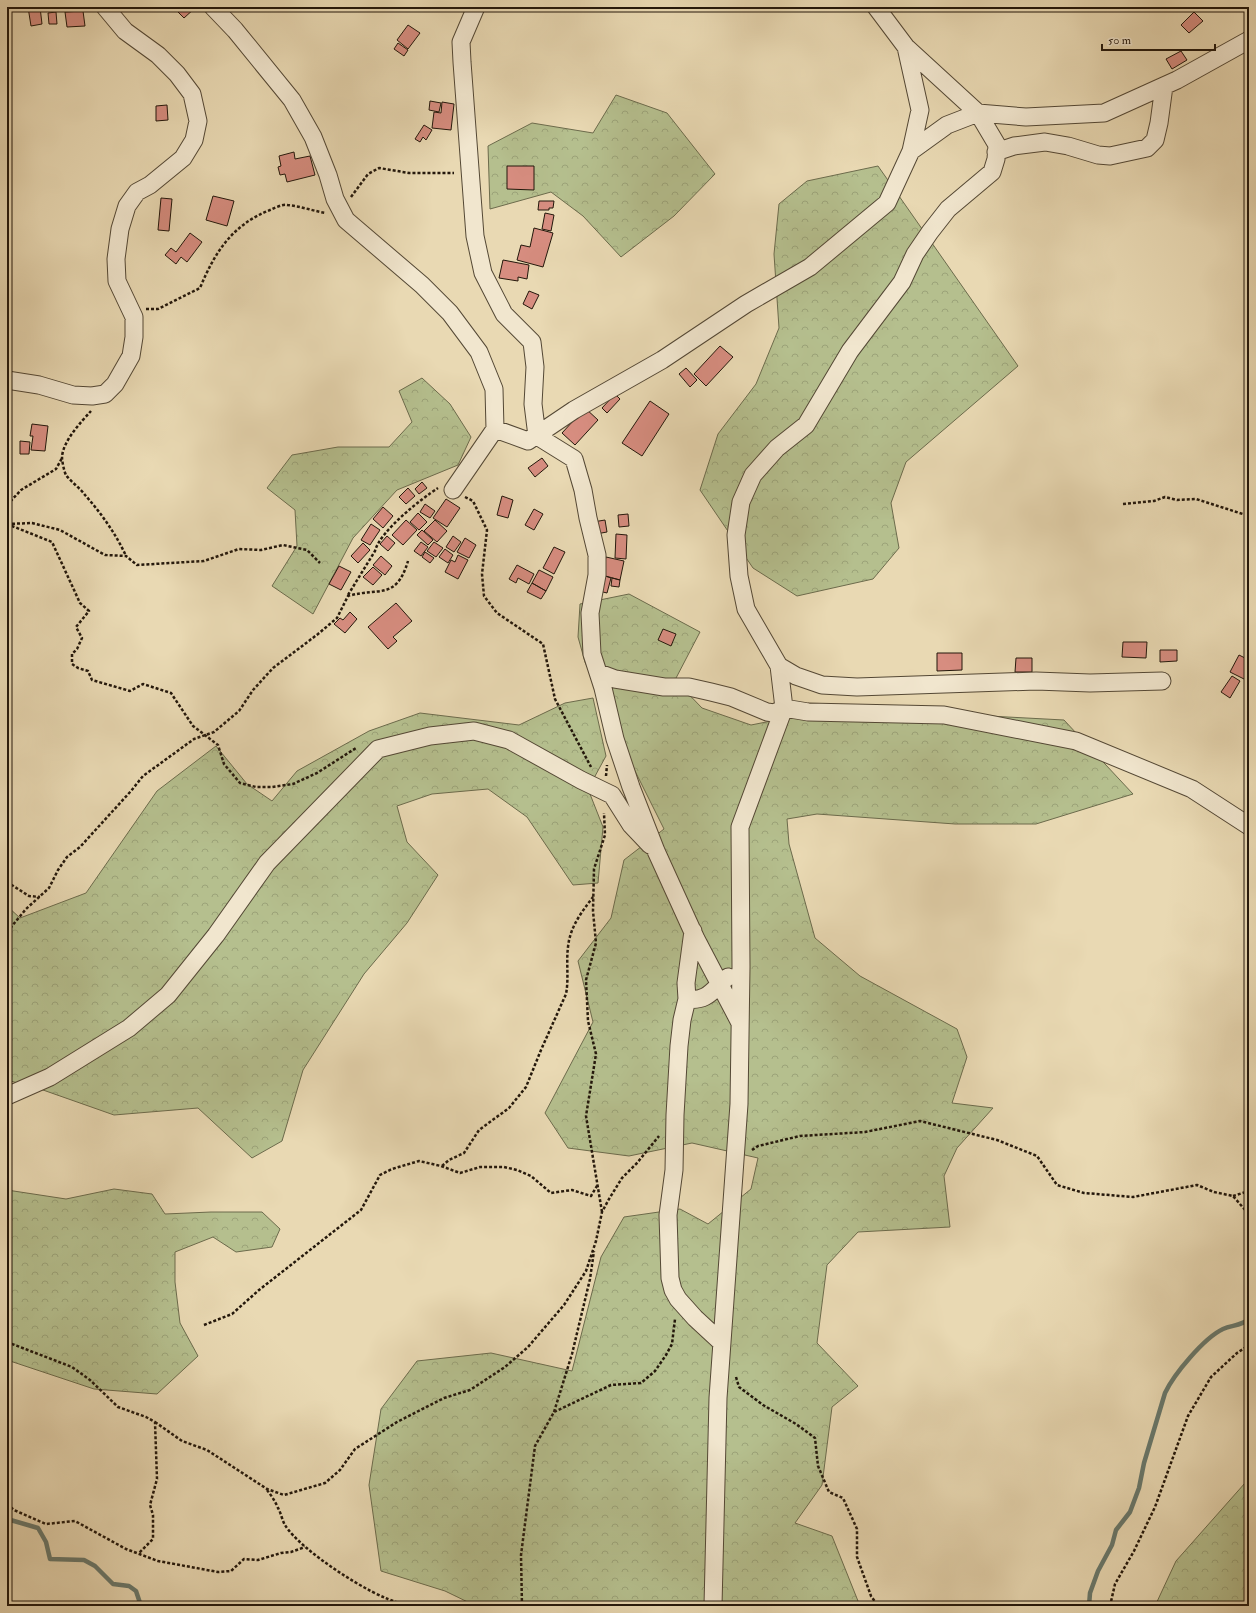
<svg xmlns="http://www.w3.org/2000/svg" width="1256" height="1613" font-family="'IM FELL Double Pica',serif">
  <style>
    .forest { fill: url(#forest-crowns); stroke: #6c6b4c }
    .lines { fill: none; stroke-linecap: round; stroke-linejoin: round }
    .stream { stroke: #69796d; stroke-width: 4.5 }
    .building { fill: #d78d80; stroke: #23170b }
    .minor-casing { stroke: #544835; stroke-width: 19 }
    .path { stroke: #23170b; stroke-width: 2.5; stroke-dasharray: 3 2; stroke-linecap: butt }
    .minor { stroke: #f1e6ce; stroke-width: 17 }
  </style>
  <defs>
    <pattern id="forest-crowns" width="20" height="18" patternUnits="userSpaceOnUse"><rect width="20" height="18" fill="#b5bf8e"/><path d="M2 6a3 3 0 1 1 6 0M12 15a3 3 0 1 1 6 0" fill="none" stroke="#9ba379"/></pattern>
  </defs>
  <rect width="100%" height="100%" fill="#e9d9b3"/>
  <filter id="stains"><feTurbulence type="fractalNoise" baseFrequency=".005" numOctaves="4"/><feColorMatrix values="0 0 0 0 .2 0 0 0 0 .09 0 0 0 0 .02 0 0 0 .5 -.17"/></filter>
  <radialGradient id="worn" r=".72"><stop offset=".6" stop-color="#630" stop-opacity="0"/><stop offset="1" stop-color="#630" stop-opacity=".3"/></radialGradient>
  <path class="forest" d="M616,95L667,113L715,174L674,216L621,257L583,216L551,192L490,209L488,146L532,123L593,133Z
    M878,166L1018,366L906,462L891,503L899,548L873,579L797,596L753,568L700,490L718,434L756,384L779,328L774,254L779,204L807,181Z
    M422,378L450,404L471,437L458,465L397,490L353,538L313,614L272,586L297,546L295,510L267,488L292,455L338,447H389L412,422L399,391Z
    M629,594L700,632L675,680L702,708L751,725L838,708L1064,720L1133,794L1036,824H955L817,814L787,819L789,844L815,938L860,976L957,1029L967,1057L952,1103L993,1108L957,1148L944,1176L950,1227L858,1232L827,1265L817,1343L858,1386L832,1407L822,1485L795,1523L832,1536L860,1606H476L445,1591L381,1571L369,1485L381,1409L417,1361L491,1353L572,1371L601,1257L624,1217L680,1209L708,1224L751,1189L758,1158L692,1143L629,1156L568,1148L545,1113L593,1022L578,961L611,918L624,860L664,829L634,769L585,662L578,637L580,604Z
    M593,698L606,756L588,789L603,827L598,883L573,885L527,817L488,789L432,794L397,806L407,842L438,875L407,923L364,974L303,1070L282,1141L252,1158L198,1108L114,1115L43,1090L7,1080V906L20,918L86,893L157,791L216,746L247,784L272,801L297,771L369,731L420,713L519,725L565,703Z
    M114,1189L152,1194L165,1214L211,1212H262L280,1229L272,1247L236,1252L213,1237L175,1252V1282L180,1323L198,1356L157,1394L94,1389L7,1360V1190L66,1199Z
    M1249,1482V1606H1155L1176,1561L1245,1483Z"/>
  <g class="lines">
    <path class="stream" d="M7,1519L38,1528L46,1542L50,1559L84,1560L95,1566L113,1584L129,1586L136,1591L141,1606
      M1089,1606L1090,1593L1098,1571L1112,1545L1116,1530L1130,1512L1139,1488L1144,1463L1165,1393C1174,1374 1204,1338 1223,1329C1232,1325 1241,1326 1249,1319"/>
  </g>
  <path class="building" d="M28,7H40L42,24L31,26Z
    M173,7H193L195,8L184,18Z
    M83,11L85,26L67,27L65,12Z
    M56,12L57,24H49L48,13Z
    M1194,12L1203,21L1189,33L1181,25Z
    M408,25L420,33L408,49L397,40Z
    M398,43L408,50L404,56L394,49Z
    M1181,51L1187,60L1172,69L1166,59Z
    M430,101L441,103L439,112L429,110Z
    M442,102L454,104L451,130L432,128L434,112L441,113Z
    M167,105L168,120L156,121V106Z
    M424,125L432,130L426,140L423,137L420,142L415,139Z
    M294,152L295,159L310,156L315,175L287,182L285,174L280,175L278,167L281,166L279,156Z
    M507,166H534V190L507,189Z
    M213,196L234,201L227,226L206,220Z
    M161,198L172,199L169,231L158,230Z
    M539,201H554L553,208H549V210H538Z
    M545,213L554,215L551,231L542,229Z
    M534,228L553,233L543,267L517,260L521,245L530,247Z
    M190,233L202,242L187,262L181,257L176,264L165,255L171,248L176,252Z
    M503,260L529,265L527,279L518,277V281L499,278Z
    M529,291L539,295L532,309L523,304Z
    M720,346L733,357L706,386L694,374Z
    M686,368L697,380L690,387L679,374Z
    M615,394L620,399L607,413L602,408Z
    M650,401L669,414L642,456L622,443Z
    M585,408L598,420L575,445L562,433Z
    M32,424L48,426L45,451L31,450L33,436H30Z
    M20,441L30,442L29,454H20Z
    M542,458L548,466L535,477L528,468Z
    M422,482L427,488L419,494L415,489Z
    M408,488L415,496L406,504L399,497Z
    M502,496L513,500L508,518L497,515Z
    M446,499L460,508L447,527L433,518Z
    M425,504L435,511L430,518L420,512Z
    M383,507L393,516L383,528L373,519Z
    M534,509L543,514L534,530L525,525Z
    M418,513L427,522L419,530L410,522Z
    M628,514L629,526L619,527L618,515Z
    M406,520L417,530L403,545L392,535Z
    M435,520L447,531L437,542L424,531Z
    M605,520L607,532L596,534L593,522Z
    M371,524L380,530L370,545L361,540Z
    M422,530L433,540L428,545L417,535Z
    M616,534L627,535L626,559L615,558Z
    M387,536L395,543L388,551L380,544Z
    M453,536L461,542L454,552L446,547Z
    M465,538L476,545L469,558L457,552Z
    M421,542L428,547L421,556L414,551Z
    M434,542L443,548L436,557L427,551Z
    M363,543L370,550L358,563L351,556Z
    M554,547L565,552L554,574L543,568Z
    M445,549L453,555L448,563L439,557Z
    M425,552L434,558L430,563L422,557Z
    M458,555L468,560L458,579L445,572L451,560L455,562Z
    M381,556L392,566L385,575L373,565Z
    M606,557L624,561L620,580L602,575Z
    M517,565L534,574L529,584L518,578L516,583L509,579Z
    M339,566L351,572L341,590L329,584Z
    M373,567L382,575L373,585L363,577Z
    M539,570L553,577L546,591L532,583Z
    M602,575L611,578L607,593L599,591Z
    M612,578L620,580L619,587L611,586Z
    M532,583L546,591L541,599L527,592Z
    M396,603L412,621L393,637L397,641L388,649L368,627Z
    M350,612L357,619L345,633L334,624L340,618L343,620Z
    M663,629L676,634L671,646L658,640Z
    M1123,642H1147L1146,658L1122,657Z
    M1160,650H1177V661L1160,662Z
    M937,653H962V670L937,671Z
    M1239,655L1249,660V669L1244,679L1230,672Z
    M1016,658H1032V672H1015Z
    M1232,676L1240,681L1230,698L1221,692Z"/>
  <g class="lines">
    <defs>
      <path id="minor" d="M213,7L235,30L292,100L313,137L328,175L335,199L346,220L422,285L450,313L479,352L494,389L495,429
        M476,7L461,42L462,62L475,236L483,273L504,314L532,342L535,367L533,404L537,436L574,459L583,490L588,518L597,555V575L590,613L592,654L603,688L615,739L631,787L656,851L696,939L739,1021
        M876,7L906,47L978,113L1026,117L1104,113L1177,80L1249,40
        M906,47L920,110L911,151
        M996,152L1014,146L1045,142L1068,146L1098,155L1110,156L1147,148L1155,140L1159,123L1164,86
        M7,380L39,385L73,395L92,396L105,394L115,384L131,356L134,337V317L117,281L116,259L120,229L127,206L137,192L150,185L183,158L194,140L198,121L192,94L177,74L158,55L125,31L105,7
        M453,490L495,429L528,441L574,410L662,360L746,304L810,267L887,203L911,151L947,125L978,113L997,145L996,159L992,172L948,209L930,232L915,254L902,282L850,351L806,425L777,448L753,475L741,502L736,535L739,576L746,609L779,666L784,708L774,713L767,712L731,697L711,692L689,687H664L615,679L599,673
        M779,666L796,676L822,685L857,687L1036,681L1090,683L1162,681
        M693,931L686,983L687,999L682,1020L679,1046L675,1115L674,1170L668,1215L670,1278L673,1290L678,1299L695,1318L722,1343
        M687,999C709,1002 713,988 728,977
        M7,1096L50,1077L129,1028L168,995L216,935L267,863L378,749L430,736L474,731L509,740L581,780L612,795L631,825L650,845
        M713,1606L718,1398L739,1104L741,967L740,827L784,708L808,712L944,715L1076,741L1192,789L1249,826"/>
    </defs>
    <use href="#minor" class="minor-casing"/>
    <path class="path" d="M351,197L368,174L379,168L409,173H454
      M146,309H158L200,288C215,252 232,225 270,210C275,208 282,204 287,205C300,206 313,211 326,213
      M91,411C81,422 63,441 62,457C62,461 64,471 66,475C71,482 80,488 85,495C101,513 116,534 126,556
      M465,497L473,501L487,530L482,574L484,596L497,613L543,644L555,699L591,767
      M1123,504L1154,501L1165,497L1177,500L1196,499L1249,516
      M7,505L21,490L56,469L62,458
      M7,524L52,542L80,603L89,611L76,627L82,638L77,649L72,654V664L78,668L88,671L92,680L130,691L143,684L171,693L193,726L218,745L224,764L240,783L256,787H272L293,784L317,773L356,748
      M7,524L32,523L60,530L105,555L126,556L137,565L204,561L239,549L261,550L283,545L307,550L320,563
      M348,595L375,551C380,531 421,499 438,488
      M606,776L607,765
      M7,882L29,896L40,897
      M7,932L26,909L49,888L58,870L67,857L80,847L131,791L143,776L194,739L214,732L239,711L253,690L273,668L318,634L337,618L348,596C379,587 396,601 408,561
      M752,1150L758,1146L800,1136L865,1132L920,1121L997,1140L1037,1156L1057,1185L1084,1193L1133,1197L1197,1185L1214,1192L1233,1196L1246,1211
      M442,1166L449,1160L464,1153L479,1130L509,1108L526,1087L541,1050L566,994C569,979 566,963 568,947C570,927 581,913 593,897
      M1233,1196L1249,1191
      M602,1212L586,1116L596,1054L588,1021L586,980L596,943L593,911L594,869L605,835L604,813
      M204,1325L232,1314L259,1290L361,1210L380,1175L392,1169L419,1161L441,1166L460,1173L480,1167H504L517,1170L531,1176L551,1193L572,1190L591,1196L597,1186
      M7,1342L72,1367L90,1380L118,1407L146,1417L155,1422L157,1479L150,1505L153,1515V1539L139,1553
      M736,1377L739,1387L763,1405L796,1424L815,1438L818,1466L829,1492L843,1498L857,1529V1557L871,1596L878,1606
      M554,1412L572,1354L590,1279L594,1251
      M155,1422L182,1441L207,1450L267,1489L284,1495L325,1483L340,1470L355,1449L397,1422L444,1398L470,1390L505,1367L528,1347L564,1305L586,1271L596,1241L602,1212L609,1199L622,1178L637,1163L659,1136
      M267,1490C271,1495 275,1501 278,1508C281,1513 282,1520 285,1525C300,1550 372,1597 400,1603C413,1606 422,1601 436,1606
      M7,1504L14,1510L46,1524L75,1521L126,1549L158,1561L218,1572L231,1571L244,1559L258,1560L281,1553L291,1552L305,1547
      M522,1606L521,1555L535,1446L554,1412L611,1385L641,1383L655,1371L666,1355L672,1344L675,1319
      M1110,1606L1115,1584L1134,1551L1155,1507L1188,1416L1211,1377L1237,1353L1249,1345"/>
    <use href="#minor" class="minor"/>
  </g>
  <rect width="1256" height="1613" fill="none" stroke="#e9d9b3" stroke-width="24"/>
  <rect x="8" y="8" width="1240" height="1597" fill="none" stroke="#23170b" stroke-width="2"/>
  <rect x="12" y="12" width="1232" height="1589" fill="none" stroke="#23170b"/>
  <path d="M1102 44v6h113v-6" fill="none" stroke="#23170b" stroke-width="2"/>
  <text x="1108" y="44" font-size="12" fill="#23170b" stroke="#f1e6ce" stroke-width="3" paint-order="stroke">50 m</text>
  <rect width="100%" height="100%" filter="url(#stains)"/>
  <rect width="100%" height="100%" fill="url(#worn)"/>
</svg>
